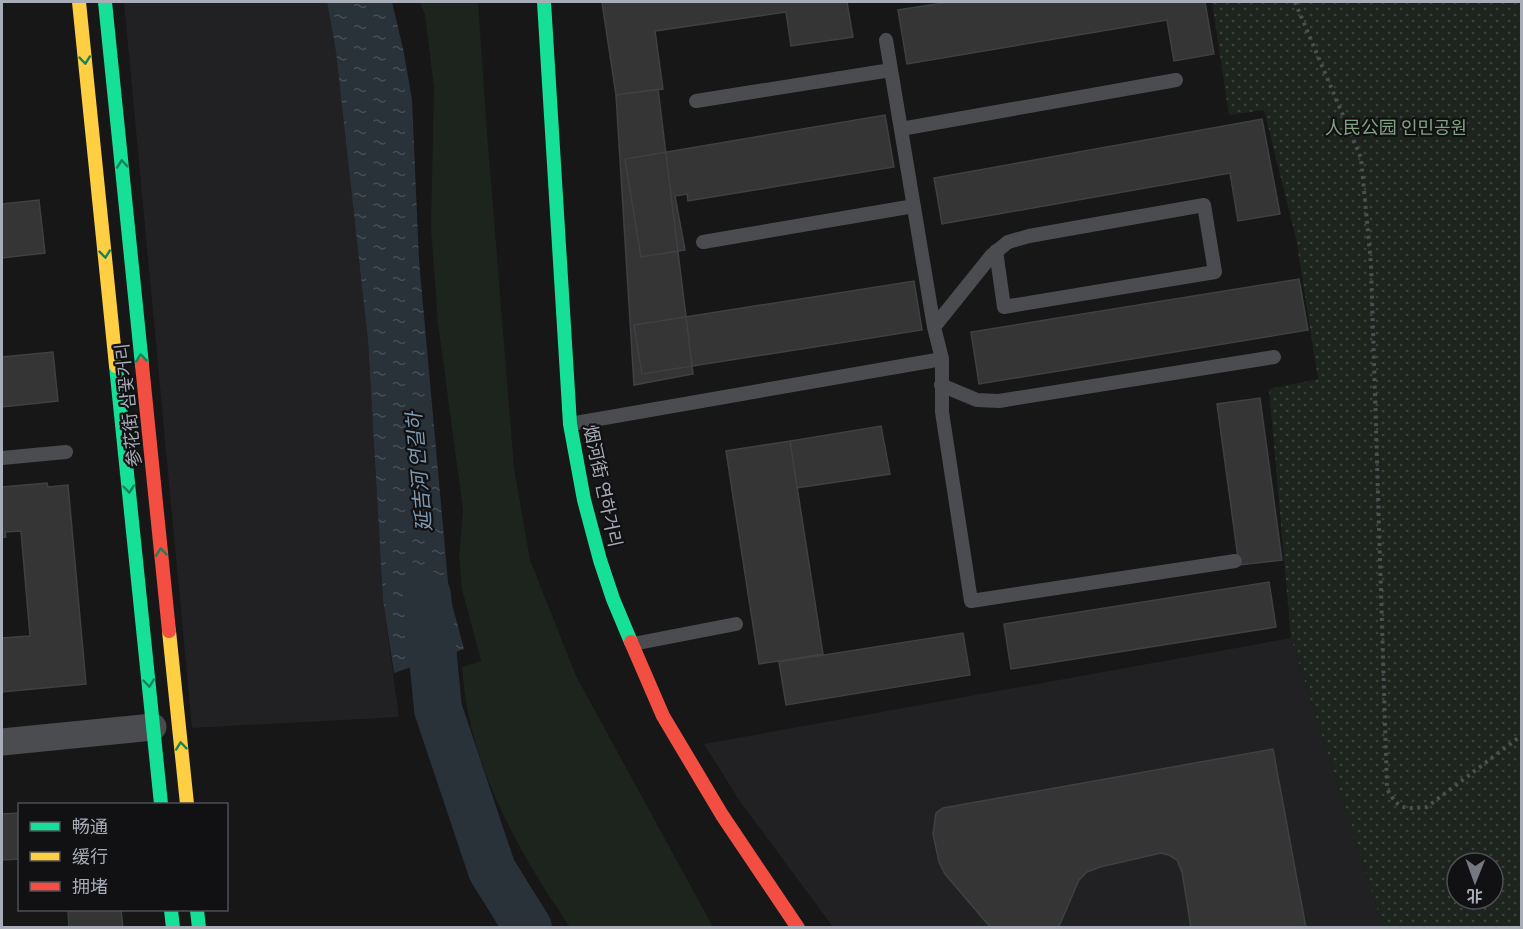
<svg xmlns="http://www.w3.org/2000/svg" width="1523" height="929" font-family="'Roboto Condensed','Noto Sans SC','Noto Sans KR',sans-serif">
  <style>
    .built { fill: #212123 }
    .grass { fill: #1d241e }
    .park { fill: url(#park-dots); fill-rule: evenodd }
    .water { fill: url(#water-ripples) }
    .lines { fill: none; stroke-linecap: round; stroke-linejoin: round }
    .river { stroke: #2a3239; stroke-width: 48 }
    .building { fill: #353536; stroke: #3f4043; stroke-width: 1.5 }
    .path { stroke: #4d4e52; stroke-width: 4; stroke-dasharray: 3 4.5; stroke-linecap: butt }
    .lane { stroke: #4b4c50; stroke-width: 14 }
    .street { stroke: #4b4c50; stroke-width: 27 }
    .fast { stroke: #16e098; stroke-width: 14 }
    .slow { stroke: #ffcf43; stroke-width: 14 }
    .jam { stroke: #f24e42; stroke-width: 14 }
    .oneway { stroke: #14835c }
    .labels { text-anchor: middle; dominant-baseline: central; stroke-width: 4.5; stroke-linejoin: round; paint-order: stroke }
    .park-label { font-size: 18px; fill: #7fa381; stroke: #111113 }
    .street-label { font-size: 18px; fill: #a8adb8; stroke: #111113 }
    .water-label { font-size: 20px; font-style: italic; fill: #7f9bb3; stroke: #111113 }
  </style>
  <defs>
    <pattern id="park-dots" width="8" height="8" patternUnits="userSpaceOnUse" patternTransform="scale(1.5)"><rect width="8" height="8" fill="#1d241e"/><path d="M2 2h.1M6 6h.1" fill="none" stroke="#3b413d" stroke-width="1.8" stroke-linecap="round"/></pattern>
    <pattern id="water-ripples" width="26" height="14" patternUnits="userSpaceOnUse" patternTransform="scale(1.5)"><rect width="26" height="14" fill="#2a3239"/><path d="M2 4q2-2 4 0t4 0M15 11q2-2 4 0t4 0" fill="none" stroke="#464d54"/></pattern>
  </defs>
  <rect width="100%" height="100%" fill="#171717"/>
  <path class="built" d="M124,2H327L336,52L368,341L383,600L399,717L192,728Z
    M1291,638L1383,927H833L739,800L704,744Z"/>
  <path class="grass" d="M420,2H478L487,133L514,468L530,560L576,676L713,927H570C517,850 468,763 462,667L481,661L462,589L459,557L463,510L438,323L431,229L434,88L425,15Z"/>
  <path class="park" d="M1212,2H1521V927H1383L1291,638L1269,389L1318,379L1296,238L1264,110L1229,115ZM1457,863H1493V899H1457Z"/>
  <path class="water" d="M327,2H392L404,53L412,100L419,261L449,593L464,649L394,673L383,600L368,341L336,52Z"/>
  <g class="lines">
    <path class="river" d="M427,595L438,709L492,870L528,928"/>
  </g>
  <path class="building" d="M602,2H847L853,37L791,46L786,12L655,31L663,89L616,95Z
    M950,2H1205L1214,54L1174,61L1167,20L907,64L898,10Z
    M658,89L693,374L634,385L616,95Z
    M885,115L894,167L688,201L687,194L675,196L685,250L641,257L625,159Z
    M1262,119L1280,214L1238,221L1230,173L942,224L934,178Z
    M39,200L45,253L2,258V204Z
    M1299,279L1308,330L979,384L971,332Z
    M914,281L922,330L642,374L634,325Z
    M53,352L58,401L2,407V357Z
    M1260,398L1282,560L1239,565L1217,404Z
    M881,426L890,474L797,488L790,441Z
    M790,441L823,654L759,664L726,451Z
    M47,483L48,487L68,485L86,684L2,692V638L30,636L21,531L5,532L6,537L2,538V487Z
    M1269,582L1276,627L1011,669L1004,624Z
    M963,633L970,675L786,705L779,662Z
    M1273,749L1306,928H1191L1182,872L1177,860L1169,855L1161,853L1100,867L1087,872L1079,880L1060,924L1056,928H991L945,874L939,862L933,834L936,813L943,808Z
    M20,813V859L2,860V814Z
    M68,910H121L123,928H69Z"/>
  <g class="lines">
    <path class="path" d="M1295,2L1361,158L1371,264L1387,789C1399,810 1403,809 1427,807L1522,735"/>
    <path class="lane" d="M886,40L934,327L942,359V412L971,601L1235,561
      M696,101L891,70
      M901,129L1176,80
      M703,242L914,206
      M934,327L991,256L1008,242L1029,236L1204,205L1215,272L1004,307L996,251
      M941,385L977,400L999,401L1274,357
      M570,424L942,359
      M2,458L66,452
      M633,644L736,624"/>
    <path class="street" d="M2,742L153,727"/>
    <path class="fast" d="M105,2L142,365
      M544,2L570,424L584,500L600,560L613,599L631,642
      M116,366L161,804
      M171,910L173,928
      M197,910L199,928"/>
    <path class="slow" d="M79,2L116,366
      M169,631L187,804"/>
    <path class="jam" d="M142,365L169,631
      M631,642L663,716L722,815L798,928"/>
  </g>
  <defs><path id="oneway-chevron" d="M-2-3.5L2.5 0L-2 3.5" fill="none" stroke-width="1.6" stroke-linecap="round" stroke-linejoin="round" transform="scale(1.5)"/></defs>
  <g class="oneway">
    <use href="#oneway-chevron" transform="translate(85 60) rotate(84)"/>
    <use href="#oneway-chevron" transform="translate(122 164) rotate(-96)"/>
    <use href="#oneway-chevron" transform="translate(105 254) rotate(84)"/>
    <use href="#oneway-chevron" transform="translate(141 358) rotate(-96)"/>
    <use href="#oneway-chevron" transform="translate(129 489) rotate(84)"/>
    <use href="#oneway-chevron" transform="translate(161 552) rotate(-96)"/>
    <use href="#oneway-chevron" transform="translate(149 683) rotate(84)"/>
    <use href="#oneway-chevron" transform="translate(181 746) rotate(-96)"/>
  </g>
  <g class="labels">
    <g class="park-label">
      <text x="1396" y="127">人民公园 인민공원</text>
    </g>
    <g class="street-label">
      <text transform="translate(128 405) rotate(-96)">参花街 삼꽃거리</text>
      <text transform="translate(603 486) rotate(78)">烟河街 연하거리</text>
    </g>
    <g class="water-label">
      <text transform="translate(419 472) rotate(-95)">延吉河 연길하</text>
    </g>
  </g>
  <rect width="1523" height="929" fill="none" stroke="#a8adb8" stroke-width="6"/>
  <rect x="18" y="803" width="210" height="108" fill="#111113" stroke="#4d4f55" stroke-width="1.5"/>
  <rect x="30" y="822" width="30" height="9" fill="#16e098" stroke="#4d4f55" stroke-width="1.5"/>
  <text x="72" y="833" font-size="18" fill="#a8adb8">畅通</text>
  <rect x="30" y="852" width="30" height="9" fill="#ffcf43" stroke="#4d4f55" stroke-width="1.5"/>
  <text x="72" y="863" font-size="18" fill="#a8adb8">缓行</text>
  <rect x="30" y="882" width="30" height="9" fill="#f24e42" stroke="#4d4f55" stroke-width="1.5"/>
  <text x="72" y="893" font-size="18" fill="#a8adb8">拥堵</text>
  <g transform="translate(1475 881) rotate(181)"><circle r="28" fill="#111113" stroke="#4d4f55" stroke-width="1.5"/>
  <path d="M0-4.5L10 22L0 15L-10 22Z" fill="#757880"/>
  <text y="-9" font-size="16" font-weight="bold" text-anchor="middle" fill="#a8adb8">北</text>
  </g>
</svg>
